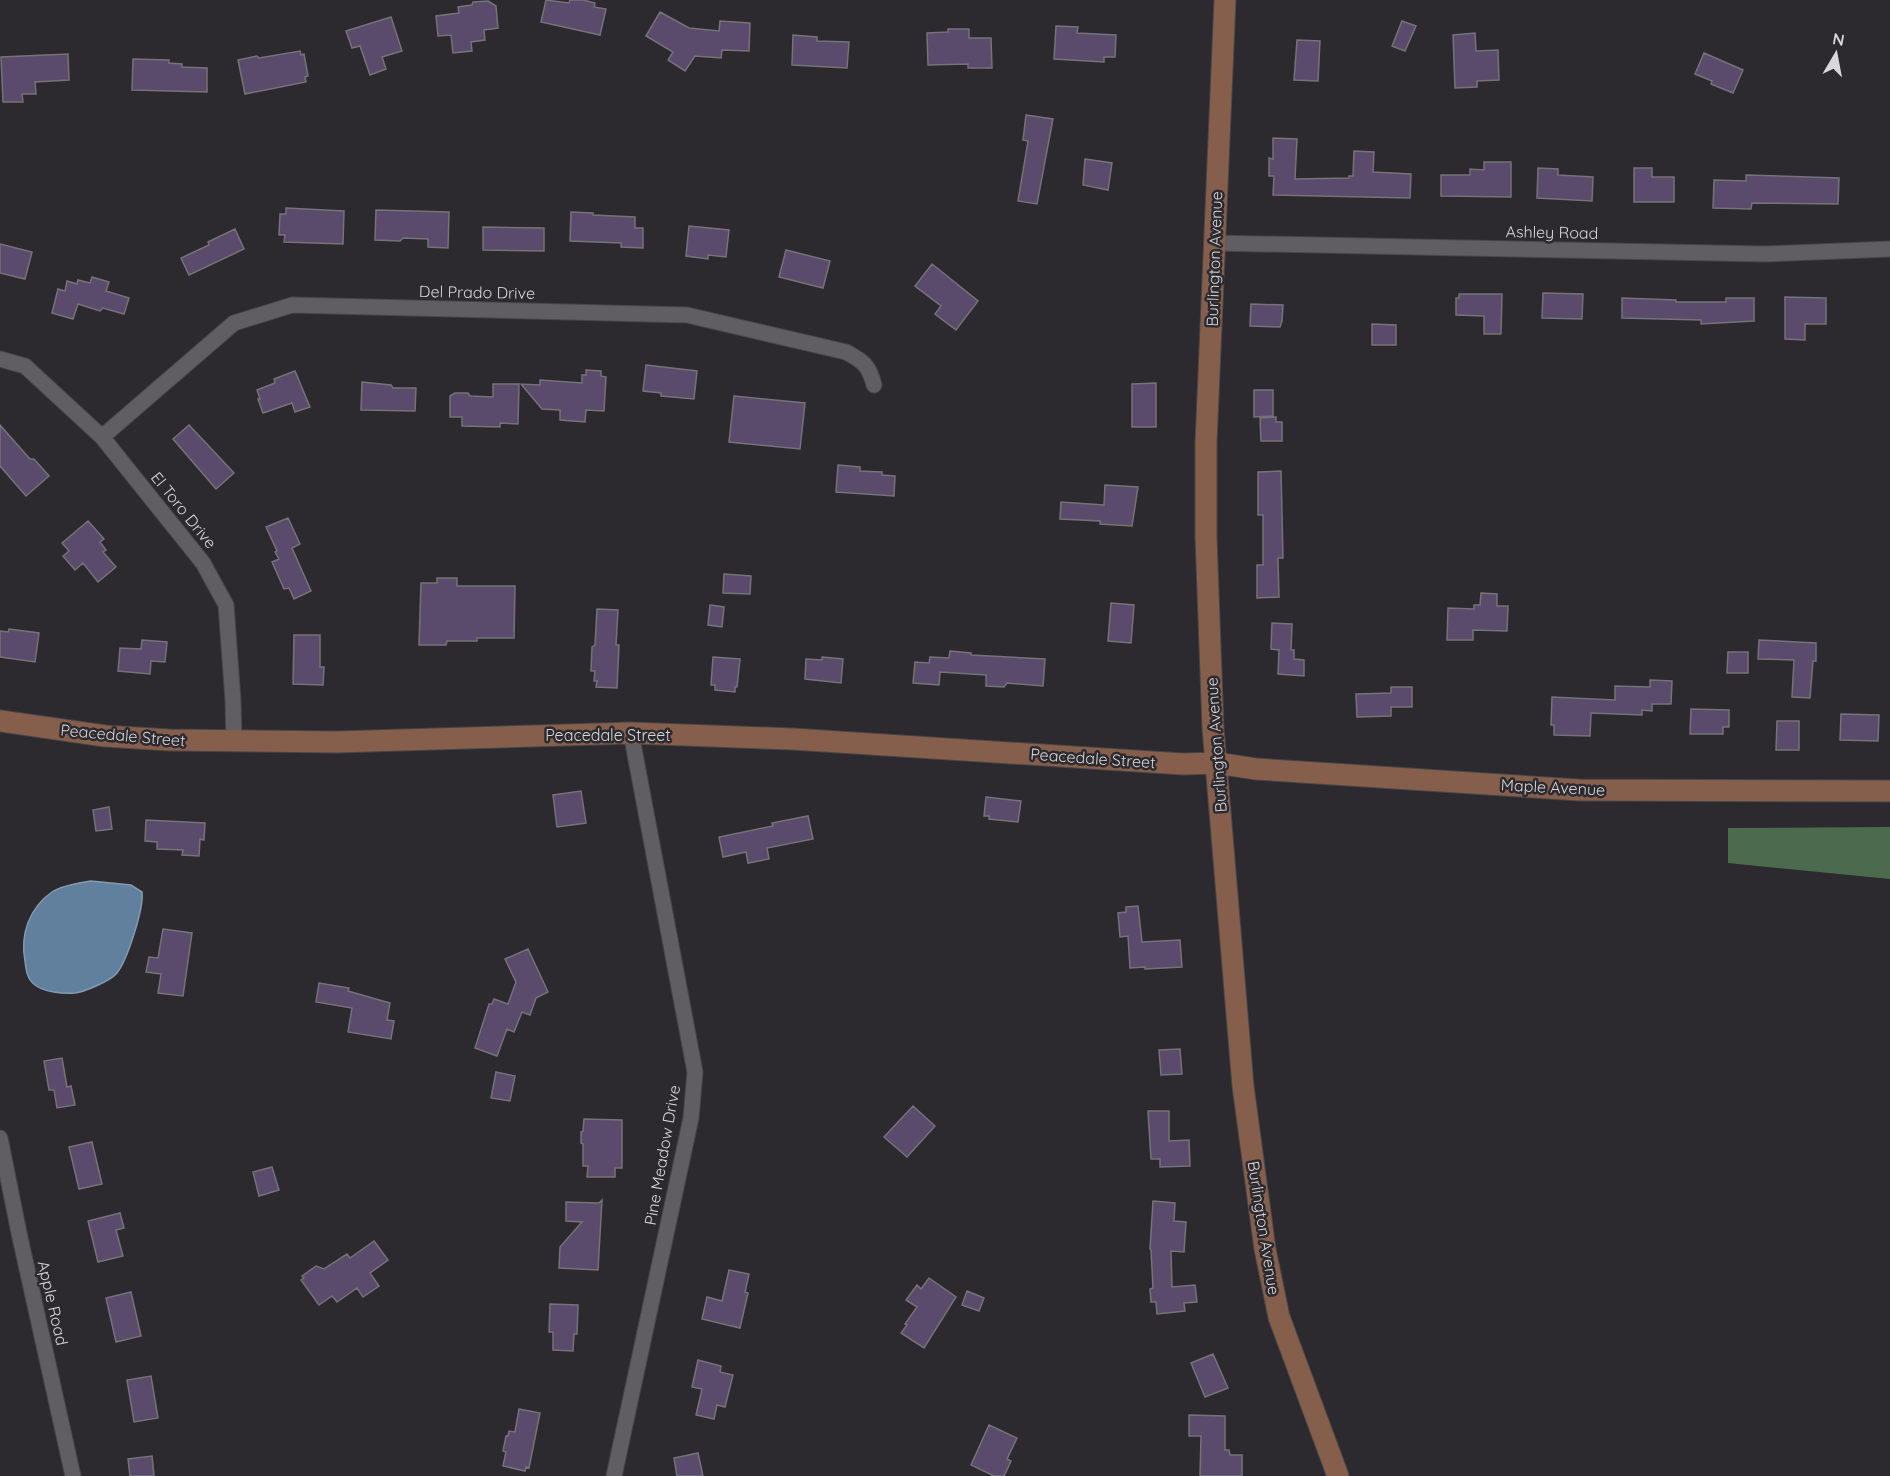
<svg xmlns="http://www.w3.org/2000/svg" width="1890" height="1476" font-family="Quicksand,sans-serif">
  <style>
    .forest { fill: #4c6b4e }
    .water { fill: #60809e; stroke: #849ab0; stroke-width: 1.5 }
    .building { fill: #5a4a6c; stroke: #757377; stroke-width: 1.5 }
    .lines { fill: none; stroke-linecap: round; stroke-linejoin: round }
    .street-casing { stroke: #474649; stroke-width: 17 }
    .secondary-casing { stroke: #474649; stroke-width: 23 }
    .street { stroke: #605e63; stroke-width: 15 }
    .secondary { stroke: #865f4c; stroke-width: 21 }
    .labels { text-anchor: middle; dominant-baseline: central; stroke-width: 5; stroke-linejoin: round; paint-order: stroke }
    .street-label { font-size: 16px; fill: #d8d7da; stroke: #2c2a2e }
  </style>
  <rect width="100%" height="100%" fill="#2c2a2e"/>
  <path class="forest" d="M1890,827V879L1728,863V828Z"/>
  <path class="water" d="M91,881L131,885L142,892C144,908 127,962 116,974C110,981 84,992 75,993C63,994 44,992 35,985C27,979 26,970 25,961C20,935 29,908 52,892C62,885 79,883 91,881Z"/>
  <path class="building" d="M546,0L569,3L570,0H583L595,3L594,7L606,9L600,35L541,22Z
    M488,1L496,6L498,28L484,30L485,40L471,42L472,51L453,53L451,35L438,36L436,16L459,13L458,7L472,5L473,2Z
    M660,12L689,28L719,31L720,21L750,23L749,51L722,50L721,58L695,56L685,71L668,60L673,52L646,36Z
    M391,17L402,51L382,57L386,69L370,75L360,46L352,48L346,31Z
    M1402,21L1416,26L1405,51L1392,46Z
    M1056,26L1078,27L1077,33L1116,35L1115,57H1104V62L1054,59Z
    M948,29H969V38H991L992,68H968V64L928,65L927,33L948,32Z
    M1475,33L1476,51L1498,50L1499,80L1477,81V87L1455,88L1453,35Z
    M793,35L817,37V41L849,42L847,68L792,65Z
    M1297,40L1320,41L1318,81L1294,80Z
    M300,51L301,55L304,54L308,76L305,77L306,82L245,94L238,60L257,56L259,58Z
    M1704,53L1743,70L1733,93L1711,84L1712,81L1695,74Z
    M68,54L69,80L35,82L36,94H22L23,102H3L1,57Z
    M133,59L169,60V63L182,64V67L207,68V92L132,90Z
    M1026,115L1053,119L1037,204L1018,201L1028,141L1023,140Z
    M1273,138L1297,139L1295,179L1349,178V176H1353L1354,151L1374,152L1373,172L1411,174L1410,198L1273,195L1274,176H1269V158L1273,159Z
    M1085,159L1112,163L1108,190L1083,185Z
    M1484,162H1511V197L1441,196V175H1470V169L1484,170Z
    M1538,168L1558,169V175L1593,177L1592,201L1537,198Z
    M1634,168H1652V177H1674V202H1634Z
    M1746,175L1839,178L1838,204L1752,203L1751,209L1713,208L1714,180L1746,181Z
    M286,208L344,211L343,244L284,242L285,235H279L280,214H286Z
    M376,210L449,212L448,248L428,247V239L403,238L400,241L375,240Z
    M571,212L593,213V215L635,217V228H643V248L621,247V243L570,241Z
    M689,226L729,230L726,257L708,255V259L686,256Z
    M483,227L544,228V251L483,250Z
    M235,229L244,249L189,275L181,258L209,245L208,242Z
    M0,244L32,252L25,279L0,273Z
    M786,250L830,261L823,288L779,277Z
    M932,264L978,301L956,330L935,314L941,306L915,286Z
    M92,277L109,282L106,291L129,298L124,314L103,308L100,311L78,304L73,319L52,313L58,289L65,291L67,281L77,284L78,280L90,283Z
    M1543,293L1583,294L1582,319L1542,318Z
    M1459,294H1502L1501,334H1484V316L1456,315V298H1459Z
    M1785,297L1826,298V324H1805V340L1785,339Z
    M1622,298L1676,300V302H1726V298H1754V321L1701,324V320L1622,318Z
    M1251,304L1283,305L1282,321L1280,327L1250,326Z
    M1372,324L1396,325V345H1372Z
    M646,365L697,371L694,399L661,396V393L643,391Z
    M586,370L601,371V376L606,377L604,411L586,410L585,422L560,420V410L542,409L521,384L540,385V380L582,383V375H586Z
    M295,371L310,407L295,412L292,403L263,413L258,399H260L257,390L275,383L274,379Z
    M362,382L391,385L393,388H416L415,411L361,410Z
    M1156,383V427H1132V384Z
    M493,384H519L518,424L500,423V427L462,426V417H450V396L455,393H468L470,396L493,397Z
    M1254,390H1273V416L1254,417Z
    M734,396L805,403L800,449L729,442Z
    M1276,417V422H1282V441H1261L1260,418Z
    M0,425L30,459H34L49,476L26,496L0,466Z
    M189,425L234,473L216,489L173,439Z
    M838,465L860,467V471L882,472V475L895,476L894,496L836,492Z
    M1281,471L1283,558H1278L1279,597L1257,598V565H1263V515H1258V472Z
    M1105,485L1138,487L1132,526L1100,524V521L1060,519L1061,502L1104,505Z
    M288,518L300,544L292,548L311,591L294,599L289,588L284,589L272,562L279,559L275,552L277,551L266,527Z
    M88,521L104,539L100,542L106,550L103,552L116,567L98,582L83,563L75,570L63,556L69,551L62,543Z
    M724,574L751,576L750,594L723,593Z
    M437,578H457V586H515L514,638H477V641H447L446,645H419L421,583H437Z
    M1481,593L1497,594V606H1508L1507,631L1473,630V640H1447L1448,608L1474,609V605H1480Z
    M1111,603L1134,605L1131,643L1108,641Z
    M710,605L724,607L722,627L708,625Z
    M597,609L618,610L616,645H619L617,688L596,687L597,681H594L595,671H591L592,647L595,645Z
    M1272,623L1292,624L1291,650H1294V659L1304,660V676L1278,674L1279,650L1271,649Z
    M9,629L39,633L35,662L0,657V631L8,632Z
    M294,635H320V667H324L323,685L293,684Z
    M142,640L167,642L165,662L151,661L150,674L118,671L120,648L141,649Z
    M1759,640L1816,643V661H1813L1810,698L1792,697L1794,660L1758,659Z
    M950,651L971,653V655L1045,659L1043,686L1007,683L1004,687L986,686V675L940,672L939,685L913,683L915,662L929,663L930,657L949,658Z
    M1728,652H1748V673H1727Z
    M713,657L740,659L737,687H735V692L715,690V685H711Z
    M822,657L843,659L841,683L805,679L806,659L822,660Z
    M1650,680L1672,681L1671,704H1652V711L1642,710V715L1591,713L1590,736L1554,735V725H1551L1552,697L1615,700V686L1650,687Z
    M1391,687H1412V707H1391V716L1357,717L1356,694L1391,693Z
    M1691,709L1729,710V727H1723V734H1690Z
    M1841,714L1879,715L1878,741L1840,740Z
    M1777,721H1799V750H1776Z
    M581,791L586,823L557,827L553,795Z
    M986,797L1021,801L1018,822L989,819V816H984Z
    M109,807L112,829L96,831L93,810Z
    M808,816L813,839L767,848L769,859L748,863L746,852L723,857L719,837L773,826L772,823Z
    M146,820L205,823L204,840L200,839L199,856L182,855L183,850L157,849V842L145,841Z
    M1138,906L1142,942L1180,940L1182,967L1145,969V967L1130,968L1128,936L1120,937L1118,913L1126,912V907Z
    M163,929L192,933L183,996L158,993L161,974L146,972L149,957L158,958Z
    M528,949L548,992L536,998L530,1015L522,1012L514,1032L507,1029L497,1056L475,1048L489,1004H492L494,999L508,1004L516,982L505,959Z
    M319,983L349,988L348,991L390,1003L387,1020L394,1021L391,1039L348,1032L352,1008L316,1002Z
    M1180,1049L1182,1074L1161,1075L1159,1050Z
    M62,1058L67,1087L71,1086L75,1105L57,1108L54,1090H49L44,1061Z
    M496,1072L515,1076L510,1101L491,1098Z
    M913,1106L935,1126L907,1157L884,1137Z
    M1148,1111H1169V1141L1189,1140L1190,1166L1160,1167V1159H1151Z
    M584,1119L622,1120V1168H615V1177H587L588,1166H583V1144L581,1143V1132L583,1131Z
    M92,1142L102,1184L79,1189L69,1147Z
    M272,1167L279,1190L259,1196L253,1172Z
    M602,1200L598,1270L559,1268L560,1247L582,1222L566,1221V1202L599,1203Z
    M1153,1201L1175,1203L1174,1221L1186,1222L1184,1252L1171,1251L1172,1287L1195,1285L1197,1302L1184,1303L1185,1311L1157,1314L1156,1302H1151L1150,1289L1153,1288L1151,1250L1150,1249Z
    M120,1213L124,1228L116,1230L123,1256L98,1262L88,1221Z
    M374,1241L388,1260L370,1273L379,1286L363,1297L357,1288L337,1302L332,1296L319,1305L301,1280L304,1278L302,1276L316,1266L324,1269L347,1254L350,1258Z
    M729,1270L749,1274L745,1292L748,1293L740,1328L702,1319L707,1297L722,1301Z
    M929,1278L956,1297L924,1348L901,1333L907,1325L905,1324L917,1307L906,1300L917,1285L921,1289Z
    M967,1291L984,1298L979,1311L962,1305Z
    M131,1292L141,1336L116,1342L106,1298Z
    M550,1304L578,1305L577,1334H574L573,1351L553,1350V1332H549Z
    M1213,1354L1228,1388L1205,1397L1191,1363Z
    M698,1360L721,1366L720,1372L733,1375L725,1407L717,1405L714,1419L696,1415L702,1389L692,1387Z
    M151,1376L158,1418L134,1422L127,1380Z
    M519,1409L540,1413L529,1468L526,1467L525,1471L503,1466L506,1452L503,1451L506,1436H508L509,1431L515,1432Z
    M1189,1415L1225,1416V1450H1229L1230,1455H1242V1476H1200L1201,1436H1189Z
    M989,1425L1017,1438L1007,1459L1011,1461L1004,1476H994L971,1465Z
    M698,1453L703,1476H677L674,1458Z
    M152,1456L154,1476H130L128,1459Z"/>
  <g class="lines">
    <defs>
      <path id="street" d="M1214,243L1765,254L1890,249
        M0,359L25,366L102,437L203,563L226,605L233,700L234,742
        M102,437L234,323L292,305L687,315L846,352C863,361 869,365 874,385
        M0,1138L19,1233L73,1476
        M614,1476L691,1118L695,1072L631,733"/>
      <path id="secondary" d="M1225,0L1206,443V537L1213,728L1243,1086L1265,1249L1279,1317L1338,1476
        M0,721L105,736L169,740L336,742L631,733L792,739L1183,764L1217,763L1256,769L1579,790L1890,791"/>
    </defs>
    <use href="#street" class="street-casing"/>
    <use href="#secondary" class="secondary-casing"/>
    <use href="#street" class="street"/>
    <use href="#secondary" class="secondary"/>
  </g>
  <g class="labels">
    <g class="street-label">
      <text transform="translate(1552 232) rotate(1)">Ashley Road</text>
      <text transform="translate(1214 259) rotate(-88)">Burlington Avenue</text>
      <text transform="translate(477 292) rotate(1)">Del Prado Drive</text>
      <text transform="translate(184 510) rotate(51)">El Toro Drive</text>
      <text transform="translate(123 735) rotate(5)">Peacedale Street</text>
      <text x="608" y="735">Peacedale Street</text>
      <text transform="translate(1216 745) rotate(-94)">Burlington Avenue</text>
      <text transform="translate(1093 758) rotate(4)">Peacedale Street</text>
      <text transform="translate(1553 787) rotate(3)">Maple Avenue</text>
      <text transform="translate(662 1155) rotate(-80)">Pine Meadow Drive</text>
      <text transform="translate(1264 1228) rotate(81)">Burlington Avenue</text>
      <text transform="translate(53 1303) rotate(77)">Apple Road</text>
    </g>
  </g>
  <g transform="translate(1836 54) rotate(10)" stroke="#2c2a2e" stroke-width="4.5" paint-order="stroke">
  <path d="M0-4.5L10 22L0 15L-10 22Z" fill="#d8d7da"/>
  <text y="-9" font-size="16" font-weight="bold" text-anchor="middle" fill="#d8d7da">N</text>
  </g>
</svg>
